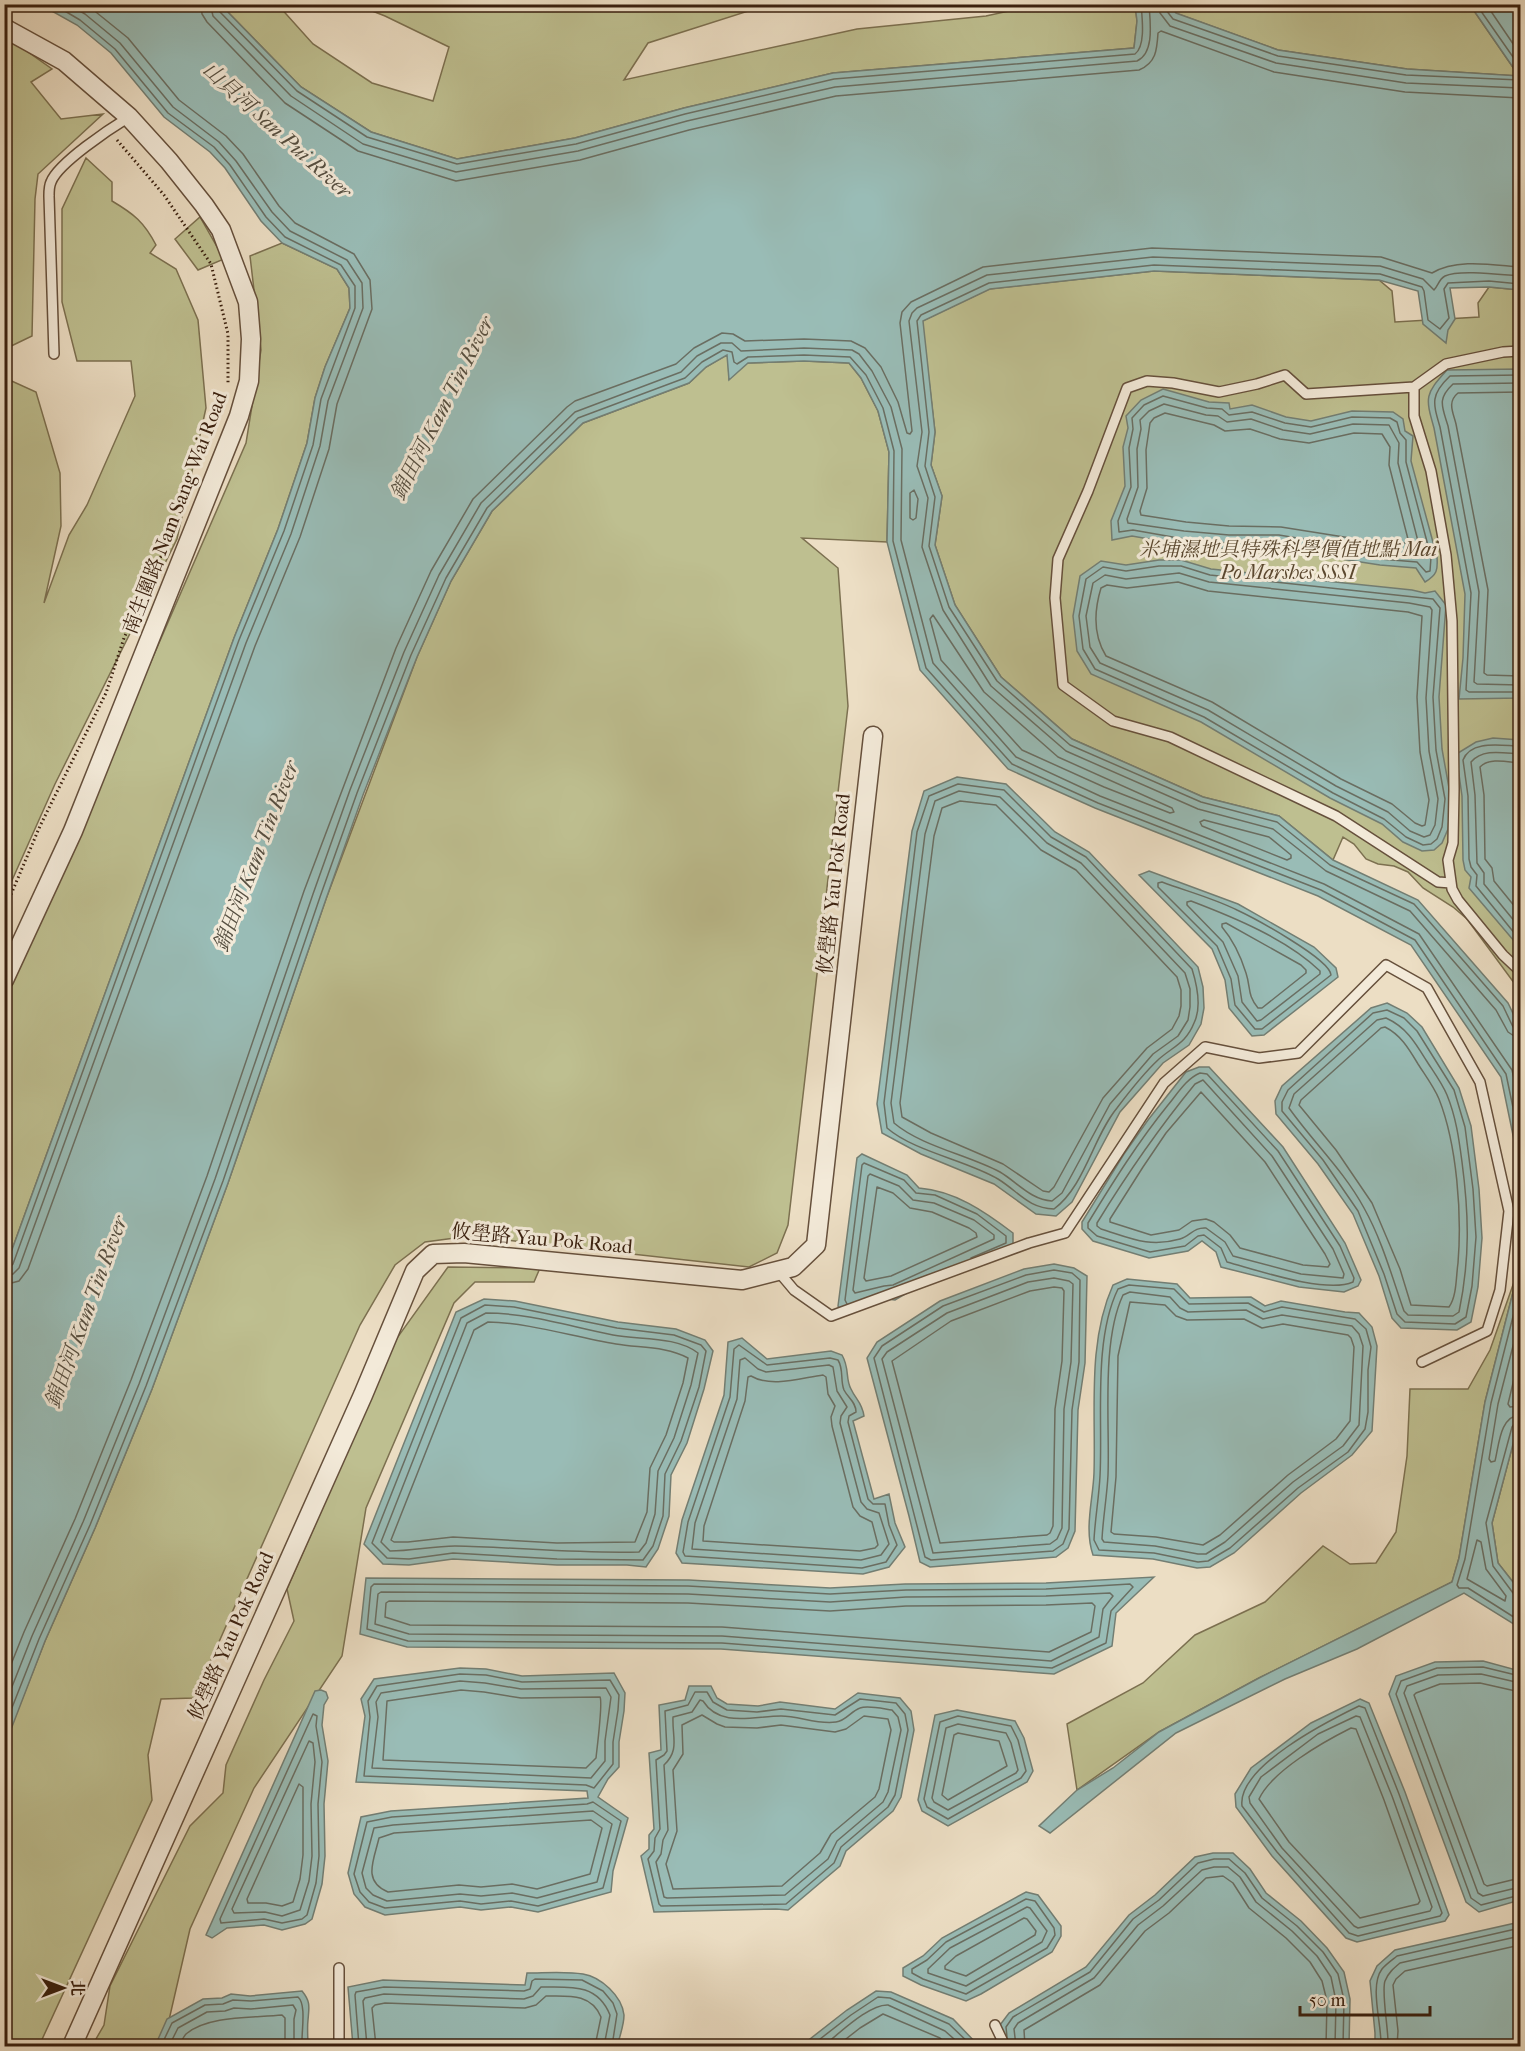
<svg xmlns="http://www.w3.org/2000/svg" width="1525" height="2051" font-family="'IM FELL French Canon','Noto Serif TC',serif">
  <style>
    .green { fill: #bebf90; stroke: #7c7050; stroke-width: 1.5 }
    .water { fill: #99bcb6; stroke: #737e73; stroke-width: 1.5 }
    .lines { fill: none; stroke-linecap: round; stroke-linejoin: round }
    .shore { stroke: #6a6e62; stroke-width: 1.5 }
    .lane-casing { stroke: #66503c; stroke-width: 12 }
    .street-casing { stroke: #66503c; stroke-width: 21 }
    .path { stroke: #3a200f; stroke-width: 3; stroke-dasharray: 1.5 3; stroke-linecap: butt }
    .lane { stroke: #f3ead9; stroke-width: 9 }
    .street { stroke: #f3ead9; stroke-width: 18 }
    .labels { text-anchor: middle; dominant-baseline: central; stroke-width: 6; stroke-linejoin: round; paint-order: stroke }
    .street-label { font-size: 20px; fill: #3a200f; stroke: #f3ead9 }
    .park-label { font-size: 20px; font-style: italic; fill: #5b482f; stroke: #f3ead9 }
    .water-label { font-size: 21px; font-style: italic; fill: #564f41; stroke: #f3ead9 }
  </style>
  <rect width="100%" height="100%" fill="#ecdec4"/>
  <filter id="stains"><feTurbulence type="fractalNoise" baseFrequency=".00333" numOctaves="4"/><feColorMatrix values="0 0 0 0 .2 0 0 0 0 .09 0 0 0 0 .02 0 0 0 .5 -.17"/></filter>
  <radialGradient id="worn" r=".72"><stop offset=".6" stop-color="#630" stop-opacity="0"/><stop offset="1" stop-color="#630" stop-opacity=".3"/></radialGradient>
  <path class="green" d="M221,5H278L313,44L372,83L433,101L449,47L385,16L357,5H767L648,43L624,80L857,29L986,16L1036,5H1135L1137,21L1134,48L833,73L684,108L575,138L457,159L371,132L301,87Z
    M1170,5H1470L1519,76L1407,69L1278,50L1175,13Z
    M4,35L52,69L31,82L61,119L103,114L38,174L35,199L32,336L5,349Z
    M86,158L112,182V201C134,214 144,222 156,245L150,253L176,269L198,320L206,408L177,539L55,784L5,896V378L36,392L60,473L61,526L44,603L69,535L87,505L135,396L131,361H77L62,302V209Z
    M200,217L224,259L198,270L175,239Z
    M282,243L337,269L349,288L350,308L325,367L315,398L307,443L278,529L234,638L5,1269V997L246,443L261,350L250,256Z
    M1154,271L1379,280L1392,291L1395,322L1479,317L1478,303L1489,287L1520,290V991L1467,919L1453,907L1423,888L1408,872L1394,866L1378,864L1366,859L1354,844L1343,837L1333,860L1279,816L1203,797L1072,739L1001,677L955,605L935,545L942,496L931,465L935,432L922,321L989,289Z
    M728,354L729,379L747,363L804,361L849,363L861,378L878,411L889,452L887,542L802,538L838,568L848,706L788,1225L777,1253L749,1267L470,1236L425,1242L395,1265L360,1325L194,1698L161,1699L148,1755L152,1800L39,2046H5L4,1745L45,1641L95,1528L152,1389L228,1183L326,899L417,657L451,581L492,511L583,423L689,383L706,367Z
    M1520,1265L1485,1402L1459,1558L1452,1582L1259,1678L1159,1732L1077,1790L1067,1724L1143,1683L1195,1635L1265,1602L1323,1546L1350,1564L1376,1563L1396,1532L1407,1456L1410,1389H1468L1490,1350Z
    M448,1267L540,1268L534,1282H475L454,1303L366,1508L342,1656L254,1788L190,1929L163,2046H92L104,2025L110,1986L190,1826L223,1793L226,1765L264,1680L294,1621L287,1589L397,1338Z
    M1520,1418V1591L1498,1563L1492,1523Z"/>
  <path class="water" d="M41,5H221L301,87L371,132L457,159L575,138L684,108L833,73L1134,48L1137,21L1135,5H1170L1176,13L1278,50L1407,69L1519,76L1470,5H1517L1520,11V290L1489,287L1450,288L1455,319L1448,330L1446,343L1423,324L1418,291L1379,280L1154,271L990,289L923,321L935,432L931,465L942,496L935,545L955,605L1001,677L1072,739L1203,797L1279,816L1333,860L1418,900L1508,1003L1520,1028V1169L1501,1077L1411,945L1318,896L1095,808L1008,769L920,670L887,542L889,452L878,411L861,378L849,363L804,361L748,363L729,380L727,355L706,367L689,383L583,423L492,511L451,581L417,657L363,795L326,899L228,1183L152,1389L95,1528L45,1641L5,1745V1269L234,638L278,529L307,443L315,398L325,367L350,308L349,288L337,269L282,243L261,221L225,168L210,152L164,117L111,53L77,25Z
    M1520,369V698L1459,699L1463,658L1465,594L1434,428C1425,397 1425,394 1447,370Z
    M1163,389L1209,402L1229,403L1230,409L1252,405L1286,417L1311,421L1352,411L1393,412L1403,419L1405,431L1413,436L1411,461L1437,557C1438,570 1437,575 1425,582L1416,568L1380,565L1277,549H1228L1183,545L1132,536L1112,540L1111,521L1125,486L1123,447L1128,428L1126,416L1141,400Z
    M1159,560H1181L1211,569L1412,590L1425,593L1435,591L1446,605L1439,697L1442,749L1451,799L1448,829L1442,843L1434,850L1422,851L1403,842L1382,824L1330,798L1201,722L1091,674L1077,651L1073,616L1080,576L1101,561L1126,565Z
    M1493,738L1520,740V948L1469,888L1471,877L1465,870L1463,860L1462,796L1457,760L1458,753L1476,742Z
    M957,777L1006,784L1055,832L1089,852L1198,967L1203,987L1204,1008L1201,1024L1189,1045L1163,1063L1120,1112L1072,1202L1056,1216L1036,1214L994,1184L921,1154L882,1133L877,1104L912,831L924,791Z
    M1149,871L1238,904L1314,947L1336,968L1338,977L1264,1035L1252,1036L1229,1008L1225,980L1212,949L1139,875Z
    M1387,1003L1407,1013L1422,1027L1459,1088L1471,1126L1479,1189L1482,1238L1478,1287L1471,1322L1457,1330L1401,1328L1392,1318L1379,1276L1353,1214L1318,1164L1276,1114L1275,1101L1282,1086L1371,1008Z
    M1199,1067H1209L1283,1147L1345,1243L1361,1280L1358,1286L1344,1292L1299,1287L1221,1267L1216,1252L1202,1241L1188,1251L1149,1258L1093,1241L1082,1229V1222L1124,1154L1148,1120L1186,1072Z
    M862,1154L907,1175L919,1188C955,1191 984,1211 1013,1233V1246L912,1290L895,1300L887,1299L841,1311L838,1306L857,1158Z
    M1520,1244V1418L1492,1523L1498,1563L1520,1591V1628L1464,1593L1357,1649L1285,1679L1176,1733L1050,1833L1039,1826L1077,1790L1113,1768L1159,1732L1259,1678L1452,1582L1459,1558L1485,1402L1520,1265Z
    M1054,1264L1074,1268L1087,1276L1085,1363L1078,1410L1075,1531L1068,1548L1056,1557L930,1567L920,1562L909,1516L867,1358L877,1342L940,1301L1024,1269Z
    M1127,1279L1177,1284L1190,1298L1251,1297L1265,1306L1281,1301L1345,1312L1359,1313L1372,1327L1377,1346L1372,1431L1352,1455L1301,1493L1234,1553L1210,1567L1197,1568L1153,1559L1093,1555C1084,1529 1093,1500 1094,1473C1096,1411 1087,1343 1113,1285Z
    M484,1299L515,1301L618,1322L676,1329L705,1340L713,1351L704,1389L687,1443L671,1475L669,1516L658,1549L646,1567L627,1565H557L453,1559L409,1565L383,1564L364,1544L456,1312Z
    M742,1338L767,1359L831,1351L842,1355C850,1369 845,1378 851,1389C856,1400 862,1402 864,1416L853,1421L874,1499L889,1494L895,1523L905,1547L889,1567L863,1574L682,1563L676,1553L682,1520L724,1395L728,1342Z
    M1154,1577L1116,1613L1112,1646L1054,1674L721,1649L407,1647L360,1634L366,1578L689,1580L830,1588L905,1584L1046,1583Z
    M1483,1661L1520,1671V1900L1479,1912L1466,1902L1389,1694L1396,1676L1435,1662Z
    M460,1668L486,1669L522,1676L614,1673L625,1693L624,1711L619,1742V1767L608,1779L598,1797L628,1818L613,1871L611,1892L538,1912L511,1907L481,1910L460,1907L385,1915L365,1907L354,1894L348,1873L361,1817L391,1811L588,1798L587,1791L356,1782L365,1716L361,1699L374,1679Z
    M689,1686H711L717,1698L727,1704L758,1706L780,1702L835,1709L858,1693L900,1698L911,1711L914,1730L901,1797L893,1811L846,1851L840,1866L788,1910L776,1909L654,1912L641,1856L649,1849V1835L654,1829L649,1753L661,1750L659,1705L685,1700Z
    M321,1690L326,1692L328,1698L324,1705L322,1725L328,1761L324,1804L325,1856L322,1884L312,1919L305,1924L282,1930L264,1925L227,1928L212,1938L206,1935L315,1691Z
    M1360,1699L1369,1703L1405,1792L1449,1915L1445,1921L1357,1942L1346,1938L1272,1856L1236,1807L1235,1794L1251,1768L1311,1723Z
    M957,1710L1015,1721L1024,1738L1033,1771L1027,1782L948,1826L922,1811L918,1800L935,1715Z
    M1213,1853H1233L1250,1869L1266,1893L1301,1921L1327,1948L1344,1972L1350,1999L1349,2046H1004L1000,2025L1009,2013L1086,1967L1129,1915L1155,1895L1195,1857Z
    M1026,1892L1038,1895L1061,1926V1936L1052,1952L981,1994L966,2001L921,1985L903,1976V1968L923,1956L942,1938Z
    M1520,1922V2046H1375V2033L1370,1981L1377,1966L1395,1950Z
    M527,1973C544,1973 565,1971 583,1974C601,1977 622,1996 624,2015C624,2025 620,2036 617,2046H353L348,1987L383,1980L525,1985Z
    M302,1991C311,2002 309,2007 308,2020C307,2028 308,2038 308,2046H155L167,2019L203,1999L222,1998L231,1994L250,1996Z
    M876,1991L891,1992L953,2019L979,2046H801L847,2010Z"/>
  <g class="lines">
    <path class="shore" d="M201,4L202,14L207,22L285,103L358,151L456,181L580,160L689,130L836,96L1139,70C1156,63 1157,50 1158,33L1161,31L1274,72L1405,92L1520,98
      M210,4L213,16L291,96L363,144L456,172L578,151L687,121L835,87L1137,61C1155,53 1150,21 1149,4
      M217,4L219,11L297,91L367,137L457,164L576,144L685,114L834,79L1135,54C1146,46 1142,17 1141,4
      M1158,4L1160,13L1170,26L1276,63L1406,83L1520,88
      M1165,4L1166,10L1173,19L1278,56L1406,75L1520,80
      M1476,4L1520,67
      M1486,4L1520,54
      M1520,276C1504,275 1459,269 1445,276C1439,279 1438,286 1434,290L1423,279L1380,266L1153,257L987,275L917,308L912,313L909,321L922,432L917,466L928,498L922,547L943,610L991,686L1066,751L1198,809L1273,829L1326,871L1410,911L1496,1010L1508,1032L1514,1036L1520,1037
      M1520,284L1489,281L1448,283L1444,289L1449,318L1440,329L1428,320L1424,291L1422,287L1380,274L1154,265L989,283L921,315L917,321L929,432L925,466L935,497L929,546L949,607L997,681L1070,745L1201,802L1277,822L1330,865L1414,904L1503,1006L1513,1027L1520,1029
      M1520,375L1450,376C1430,395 1433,403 1440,427L1471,593L1466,690L1469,692H1520
      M1520,383L1453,384C1437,399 1442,406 1448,426L1479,592L1474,682L1477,684L1520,685
      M1520,392L1458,393C1447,402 1453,412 1456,424L1488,590L1484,673L1487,675L1520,676
      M1163,396L1207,408L1222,409L1229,415L1252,412L1285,423L1311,427L1352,417L1390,418L1397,422L1400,433L1406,440V462L1431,557L1430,571L1426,572L1417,562L1380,559L1278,543H1228L1184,539L1133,530L1119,532L1118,521L1131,487L1129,448L1133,429L1132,418L1144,405Z
      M1164,404L1206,415L1218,416L1227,422L1251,419L1283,430L1310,434L1353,424L1389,425L1399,443L1398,463L1421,553L1419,555L1381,552L1279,535H1229L1184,531L1128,523L1127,519L1138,487L1137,449L1141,429L1140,420L1149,411Z
      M1165,413L1214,425L1225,431L1250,429L1280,439L1309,443L1354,433L1382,434L1390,447L1389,465L1409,543H1382L1281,527L1229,526L1186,522L1141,515L1140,511L1147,488L1146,450L1150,423L1154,418Z
      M914,490L918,499L916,518L913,520L910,518V493Z
      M1159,566H1181L1210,575L1433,599L1440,608L1433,697L1436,750L1445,799L1442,827L1437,839L1431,844L1423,845L1406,837L1384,819L1333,793L1204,717L1095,669L1083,649L1079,616L1086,579L1103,567L1126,571Z
      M1179,573L1209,582L1409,603L1430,607L1432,610L1426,698L1429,751L1438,799L1435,825L1430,835L1424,837L1410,831L1388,812L1336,786L1208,710L1100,663L1090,647L1086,616L1093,583L1105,575L1126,579Z
      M1178,582L1208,591L1408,612L1422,616L1417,697L1420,752L1429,800L1425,825L1422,826L1415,823L1392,804L1341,779L1212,702L1106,656C1093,635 1094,611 1101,588L1107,585L1127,588Z
      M933,615L984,692L1058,757L1172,808L1174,812L1170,813L1104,787L1022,750L941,660L930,619Z
      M1520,746C1503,746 1471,739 1463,760L1468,796L1469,859L1471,867L1477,875L1476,886L1520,940
      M1520,754C1503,753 1483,748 1471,762L1475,795L1477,863L1484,873V884L1520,928
      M1520,763C1508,762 1489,757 1480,767L1484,795L1485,859L1492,868L1494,881L1520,913
      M958,784L1004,790L1051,837L1086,857L1192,969C1197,985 1202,1007 1194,1023C1186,1043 1174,1046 1159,1059C1145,1072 1129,1092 1117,1108C1093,1137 1085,1186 1054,1209C1028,1208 1019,1192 998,1179C966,1160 915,1152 887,1128L884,1103L917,832L929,796Z
      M959,791L1000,797L1047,843L1081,863L1185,973L1190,989V1007L1188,1020L1178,1036L1153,1054L1110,1104L1062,1193L1052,1201C1031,1200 1017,1182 1000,1172C968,1155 921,1146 894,1123L891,1103L925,834L935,801Z
      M960,801L996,805L1041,850L1076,870L1177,977L1181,990V1006L1179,1016L1172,1029L1147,1048L1103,1098L1054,1187L1049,1192L1043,1191L1003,1164L931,1133L902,1117L900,1103L934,836L942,808Z
      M1204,820L1269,837L1291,855V858L1287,860L1202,826L1200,822Z
      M1162,882C1186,891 1213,898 1237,910C1254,918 1330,959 1331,975L1262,1029H1255L1235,1005L1231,979L1217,946L1158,887V883Z
      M1191,901C1233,917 1287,939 1320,971V974L1261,1020L1257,1021L1242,1002L1238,976L1223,942L1187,905V902Z
      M1226,923L1301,965L1306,970V973L1262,1008H1258C1247,995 1251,988 1246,973C1241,957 1233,940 1222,927V924Z
      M1387,1010L1404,1018L1417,1031L1454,1090L1465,1127L1473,1189L1476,1237L1472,1286L1466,1317L1455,1324L1405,1322L1397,1314L1384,1274L1358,1211L1323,1160L1282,1111V1102L1288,1090L1373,1013Z
      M1386,1018C1406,1027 1415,1042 1426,1060C1433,1071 1442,1083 1447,1095C1456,1117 1459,1139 1462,1162C1469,1215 1470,1259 1459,1312L1453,1316L1408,1315L1404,1311C1392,1277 1382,1240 1364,1208C1344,1171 1313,1142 1289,1108L1294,1094L1377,1020Z
      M1385,1027C1401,1035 1409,1049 1418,1064C1425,1075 1434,1087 1439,1099C1457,1145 1462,1214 1458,1263C1456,1276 1457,1296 1449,1307L1411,1305L1400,1269L1372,1203L1336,1150L1299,1105L1301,1100L1381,1028Z
      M1200,1073L1207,1074L1278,1151L1340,1246L1354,1278L1353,1282C1326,1294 1257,1270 1227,1262L1221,1248L1204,1235L1198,1236L1185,1246L1150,1252L1097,1236L1088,1228V1223C1113,1182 1138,1142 1168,1105C1178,1093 1186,1079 1200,1073Z
      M1203,1080L1272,1156L1333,1249L1344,1274L1343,1278L1301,1274L1233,1256L1225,1242L1206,1228C1194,1227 1190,1236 1180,1239C1149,1248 1130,1238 1101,1229L1097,1226V1223C1127,1174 1159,1128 1195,1084Z
      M1201,1092L1265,1162L1325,1254L1330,1264L1328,1267L1303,1265L1240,1248L1230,1235L1214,1222L1206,1219L1192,1221L1179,1230L1151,1235L1110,1222V1219L1143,1167L1166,1133Z
      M870,1174L899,1186L913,1200L934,1203L974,1220L994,1235V1239L893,1285L884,1286L855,1293L853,1290L868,1176Z
      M877,1187L893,1193L910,1208L932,1212L969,1228L976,1233L977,1237L891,1276L866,1281L864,1278Z
      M4,1268H9L13,1264L239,640L284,531L313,445L321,399L355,308V286L341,265L285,237L266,217L230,165L214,147L168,113L115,49L80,20L53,4
      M1054,1270L1072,1273L1080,1280L1079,1362L1072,1410L1069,1529L1063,1544L1053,1551L931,1560L925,1557L874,1358L882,1346L943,1306L1026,1275Z
      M4,1276L13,1274L19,1268L246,643L291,534L320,446L328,401L363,308L362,283L347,260L290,231L272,212L236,161L219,142L173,107L120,43L85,14L68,4
      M1054,1278L1069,1281L1073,1284L1071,1362L1064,1409L1062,1528L1057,1539L1050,1544L933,1553L882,1359L887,1352L947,1313L1028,1282Z
      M4,1285L19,1281L28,1269L255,646L300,537L329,449L337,404L372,309L370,280L354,254L295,223L279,206L243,154L226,136L179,100L128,38L86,4
      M1129,1285L1174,1289L1189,1304L1248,1303L1264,1312L1282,1307L1355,1319L1366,1329L1371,1347L1368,1370V1412L1365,1429L1348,1452L1298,1488L1230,1548L1208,1561L1198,1562L1154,1553L1099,1550L1094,1540C1095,1519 1099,1497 1100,1476C1103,1420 1093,1340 1118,1289Z
      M1054,1287L1062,1288L1064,1291L1062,1361L1055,1409L1053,1526L1050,1533L1047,1535L940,1543L892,1361L951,1321L1030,1291Z
      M1520,1289L1491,1403L1465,1559L1457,1585L1459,1588H1468L1520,1621
      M1130,1292L1170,1297L1180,1308L1188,1312L1246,1310L1263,1319L1282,1315L1352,1326L1359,1334L1363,1346L1359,1425L1343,1446L1293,1482L1225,1542L1206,1554H1198L1155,1546L1104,1542L1102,1539C1103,1518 1107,1496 1108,1475C1110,1422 1101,1342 1123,1295Z
      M1130,1302L1165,1305L1176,1316L1187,1320L1244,1319L1262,1328L1283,1324L1348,1335L1351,1338L1354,1347L1350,1421L1336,1439L1288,1475L1220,1535L1203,1545L1156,1537L1114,1534L1111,1532L1116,1477L1118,1356Z
      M847,1304L845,1300L862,1165L864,1163L904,1180L916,1193L935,1195L977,1214L1006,1236V1243L971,1258
      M485,1305L514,1307L617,1328L674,1335L701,1345L706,1351L699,1387L681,1441L665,1474L663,1516L653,1546L643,1560L557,1559L453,1553L409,1559L387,1558L372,1543L461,1318Z
      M486,1313C529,1313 571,1327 613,1335C640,1340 676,1336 698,1353L691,1385L674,1438L658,1471L655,1514L646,1543L639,1552C578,1554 516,1547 455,1546C433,1546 412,1551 390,1551L381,1542L467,1323Z
      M1520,1319L1498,1404L1489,1459L1491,1462L1495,1461C1499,1445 1500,1416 1520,1415
      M488,1322C531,1323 573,1337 616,1344C639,1348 666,1346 688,1358L683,1383L666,1435L650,1468L647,1512L635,1542L557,1543L453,1537L408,1542H394L391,1540L474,1330Z
      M739,1345L767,1365L830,1358L838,1360C844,1370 840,1380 844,1390C848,1398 856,1402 856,1412L849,1416L848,1422L868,1499L873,1504H885L889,1525L897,1545L886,1562L862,1568L685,1556L683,1552L688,1522L730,1397L734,1349Z
      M1520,1354L1508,1404L1510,1407L1520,1406
      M745,1358L758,1369L766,1372L829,1365L833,1367L837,1391L847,1407L841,1416L840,1423L861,1502L867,1509L879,1513L889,1544L881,1555L861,1560L692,1549L695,1523L737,1399L740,1360Z
      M823,1375L826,1377L828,1394L835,1406L831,1417L832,1426L853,1507L860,1516L872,1522L878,1545L875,1548L860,1551L703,1541L704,1526L745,1401L748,1377L751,1376C771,1388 801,1378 823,1375Z
      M1520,1422L1515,1423L1512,1427L1486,1523L1493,1566L1513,1593L1520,1596
      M1477,1540L1481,1542L1486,1569L1506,1596L1505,1601L1467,1579Z
      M374,1584L688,1586L830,1594L906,1590L1046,1589L1130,1584L1133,1587L1111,1611L1106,1643L1052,1668L722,1643L408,1641L367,1629L371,1587Z
      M381,1592L688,1594L830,1602L906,1597L1046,1596L1110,1593L1113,1596L1103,1609L1099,1637L1051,1661L722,1636L409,1634L375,1624L378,1594Z
      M389,1601L688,1603L830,1611L906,1606L1046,1605L1092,1603L1095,1606L1091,1632L1049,1652L722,1627L410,1625L385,1617L386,1603Z
      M460,1674L486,1675L522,1682L610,1680L619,1695L618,1710L613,1742V1764L594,1788L586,1785L364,1776L370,1717L368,1701L377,1686Z
      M1520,1676L1483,1667L1437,1668L1401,1681L1396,1694L1471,1898L1481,1905L1520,1895
      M460,1681L485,1683L521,1689L606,1688L611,1697L605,1741V1761L591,1778L372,1768L378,1717L376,1702L381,1693Z
      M4,1682L24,1632L75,1519L131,1380L207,1176L304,891L396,648L431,571L473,499L567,407L575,401L676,364L694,348L722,333L733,334L745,341L804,339L851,341L865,348L881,367L898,402L907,433L910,434L912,431L900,323L902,312L911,302L983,267L1152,248L1381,257L1432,273C1457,258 1493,265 1520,267
      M1520,1683L1481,1674L1438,1675L1407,1686L1404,1693L1478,1893L1483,1896L1520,1887
      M461,1690L484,1692L521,1698L600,1697C603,1702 597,1748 596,1758L586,1768L383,1760L387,1701Z
      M695,1692H707L713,1702L727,1710L757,1712L781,1709L835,1715L860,1699L896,1703L905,1714L908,1730L895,1795L888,1807L841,1847L834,1863L786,1904L661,1906L659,1904L648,1859L654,1851L655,1838L660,1829L656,1760L664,1755L667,1751L665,1711L688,1705Z
      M1520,1692L1480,1683L1440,1684L1416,1693L1414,1695L1484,1884L1487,1886L1520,1878
      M700,1700L703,1701C720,1728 754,1716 781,1716C799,1716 818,1725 836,1722C846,1721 851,1711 860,1708C868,1705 884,1709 892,1710L898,1717L901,1730L888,1792L883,1802L837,1841L828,1859L785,1895L667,1898L664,1897L656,1862L661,1854L663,1840L668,1830L664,1765C680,1750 672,1737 673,1717L692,1712Z
      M1359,1706L1365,1708L1399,1794L1442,1913L1440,1916L1358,1936L1349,1933L1277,1852L1242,1806C1237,1767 1328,1721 1359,1706Z
      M4,1707L32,1636L83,1522L139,1384L215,1179L313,894L350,790L404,652L439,575L481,503L575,412L681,372L697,356L721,343H732L741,351L804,348L852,350L859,354L872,371L891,407L902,449L901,540L933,663L1016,757L1100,796L1324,884L1419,934L1512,1070L1520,1105
      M313,1714L317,1716L316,1726L322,1762L318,1804L319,1856L316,1883L307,1915L302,1919L282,1923L264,1919L221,1923L220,1919Z
      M702,1715L717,1724L725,1727L757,1728L781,1725L835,1732L846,1729L864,1716L888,1719L891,1730L879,1789L875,1797L831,1834L820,1853L782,1886L673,1889L666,1864L677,1831L673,1770L683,1754L682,1725Z
      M958,1716L1011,1726L1018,1740L1026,1771L1021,1778L948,1819L927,1807L924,1799L940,1722Z
      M1356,1716L1360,1717L1392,1796L1432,1907L1430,1911L1358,1928L1354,1926L1282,1848L1250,1803L1249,1797L1261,1777L1318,1734Z
      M958,1724L1006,1733L1011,1743L1018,1770L1016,1773L948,1810L934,1802L932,1798L946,1728Z
      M4,1728L39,1639L90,1525L146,1386L223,1181L320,897L357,793L411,655L446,578L487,508L578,418L685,378L702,362L723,350L732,352L734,362L737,364L748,357L804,355L850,357L866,375L883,408L894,451L893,541L926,668L1012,764L1098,803L1321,890L1415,940L1506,1074L1520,1141
      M1351,1728L1356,1729L1384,1800L1420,1901L1418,1904L1360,1918L1289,1842L1259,1799C1272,1771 1323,1742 1351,1728Z
      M958,1733L999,1741L1007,1766L948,1800L942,1795L954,1735Z
      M309,1741L313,1743L315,1762L311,1804L312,1856L309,1881L300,1910L282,1916L265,1912L234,1913L232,1909Z
      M299,1784L303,1787V1855L300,1879L293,1902L282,1906L266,1903H248L247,1899Z
      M593,1802L621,1821L603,1888L538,1906L511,1901L481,1904L460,1901L385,1908L369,1902L360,1892L354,1874L367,1822L392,1817L587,1804Z
      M593,1811L612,1824L597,1882L537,1898L512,1893L481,1896L460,1894L387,1901L373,1895L366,1888L362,1873L374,1828L393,1825Z
      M591,1820L602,1828L590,1874L537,1889L512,1884L481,1887L459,1885L388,1892C362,1881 374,1860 379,1838L394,1833Z
      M1026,1899L1035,1901L1054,1928L1055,1935L1047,1948L966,1994L923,1979L912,1973V1969L927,1960L946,1942Z
      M1027,1907L1030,1908L1047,1931L1042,1942L966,1986L928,1973V1969L950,1948Z
      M1024,1918L1027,1919L1036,1931L1035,1935L966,1976L945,1969V1966L956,1956Z
      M1007,2037L1006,2027L1013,2017L1090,1972L1133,1919L1159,1900L1198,1863L1214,1859H1229L1245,1873L1262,1898L1297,1926L1323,1952L1338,1974L1344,2000L1343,2046
      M161,2046L172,2023L205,2005L223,2004L233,2000L251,2001L298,1997C307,2005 301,2033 302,2046
      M169,2046L178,2028L207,2012L225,2011L234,2008L251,2009L293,2005L296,2010L294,2019V2046
      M179,2046C181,2043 183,2037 186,2034C208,2015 254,2018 282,2015L285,2018V2046
      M359,2046L355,1995L356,1992L384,1987L524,1991L530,1989L532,1981L535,1979L582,1980L603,1991L613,2003L617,2014L612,2046
      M367,2046L363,2001L365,1998L384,1994L524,1999L533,1996L541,1987C570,1987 597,1983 610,2015L604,2046
      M376,2046L372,2008L375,2005L385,2003L525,2008L536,2005L546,1996C568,1996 591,1993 601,2017L595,2046
      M811,2046L851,2015L878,1997L890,1998L949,2024L972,2046
      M823,2046C839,2034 869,2004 888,2005L945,2031L962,2046
      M837,2046L860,2028L883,2014L940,2038L949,2046
      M1016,2046L1014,2029L1018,2023L1094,1978L1138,1925L1163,1906L1202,1870L1214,1867H1228L1240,1877L1256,1902L1292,1931L1317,1956L1331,1977L1336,2001L1335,2046
      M1025,2046L1024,2030L1100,1985L1145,1931L1169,1913L1206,1878L1223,1876L1233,1883L1249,1908L1286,1938L1310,1962L1322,1981L1327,2001L1326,2046
      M1381,2046C1382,2025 1369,1986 1382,1969C1386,1964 1392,1960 1397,1956L1520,1928
      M1388,2046C1389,2031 1381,1992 1385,1981C1388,1973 1394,1968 1400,1963L1520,1936
      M1397,2046L1398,2031L1393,1985L1396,1979L1405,1971L1520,1945"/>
    <defs>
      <path id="lane" d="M54,354L49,196C49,192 49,186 51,182C58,163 111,128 129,117
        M1414,387V416L1431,471L1446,555L1452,621L1454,789L1453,843L1448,860L1452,889L1458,900L1503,955L1520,971
        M1451,883L1438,882L1336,816L1170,737L1113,721L1063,685L1055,598L1058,559L1088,491L1127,388L1147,381L1173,383L1219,392L1257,384L1285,375L1306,394L1414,387L1446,364L1503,352L1520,351
        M778,1271L794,1290L831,1316L1029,1243L1065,1233L1164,1083L1205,1047L1259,1058L1298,1053L1386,965L1427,988L1480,1082L1509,1211L1500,1290L1487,1331L1422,1362
        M339,1968V2046
        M995,2025L1005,2046"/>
      <path id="street" d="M4,28L64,61L129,117L169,161L204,205L221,230L248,302L251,339L249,381L239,416L73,831L4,980
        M72,2046L363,1395L415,1271L433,1254L464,1253L742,1280L793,1267L816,1245L873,736"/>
    </defs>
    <use href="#lane" class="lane-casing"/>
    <use href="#street" class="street-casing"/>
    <path class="path" d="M117,140L164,195L211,264L228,334V384
      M4,911L40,826L106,693L124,638L173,530"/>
    <use href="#lane" class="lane"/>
    <use href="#street" class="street"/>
  </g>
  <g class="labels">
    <g class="street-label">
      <text transform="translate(175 513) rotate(-69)">南生圍路 Nam Sang Wai Road</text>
      <text transform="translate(834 884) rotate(-84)">攸壆路 Yau Pok Road</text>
      <text transform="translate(542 1239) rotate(5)">攸壆路 Yau Pok Road</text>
      <text transform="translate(231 1636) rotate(-66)">攸壆路 Yau Pok Road</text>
    </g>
    <g class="park-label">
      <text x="1288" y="549">米埔濕地具特殊科學價值地點 Mai<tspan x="1288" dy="23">Po Marshes SSSI</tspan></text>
    </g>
    <g class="water-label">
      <text transform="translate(277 130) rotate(42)">山貝河 San Pui River</text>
      <text transform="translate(442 408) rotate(-63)">錦田河 Kam Tin River</text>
      <text transform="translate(256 856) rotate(-69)">錦田河 Kam Tin River</text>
      <text transform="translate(86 1312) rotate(-70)">錦田河 Kam Tin River</text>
    </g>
  </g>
  <rect width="1525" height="2051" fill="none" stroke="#ecdec4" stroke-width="24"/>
  <rect x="6" y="6" width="1513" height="2039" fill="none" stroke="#3a200f" stroke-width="3"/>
  <rect x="12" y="12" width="1501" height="2027" fill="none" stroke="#3a200f" stroke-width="1.5"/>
  <g transform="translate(63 1988) rotate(90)" stroke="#f3ead9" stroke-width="4.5" paint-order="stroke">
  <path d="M0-4.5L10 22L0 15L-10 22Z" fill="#3a200f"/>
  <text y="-9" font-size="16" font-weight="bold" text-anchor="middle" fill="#3a200f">北</text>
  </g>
  <path d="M1300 2006v9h130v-9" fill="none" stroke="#3a200f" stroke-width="3"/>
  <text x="1309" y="2006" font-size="18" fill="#3a200f" stroke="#f3ead9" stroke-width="4.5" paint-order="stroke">50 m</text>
  <rect width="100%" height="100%" filter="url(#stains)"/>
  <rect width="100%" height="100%" fill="url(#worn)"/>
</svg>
